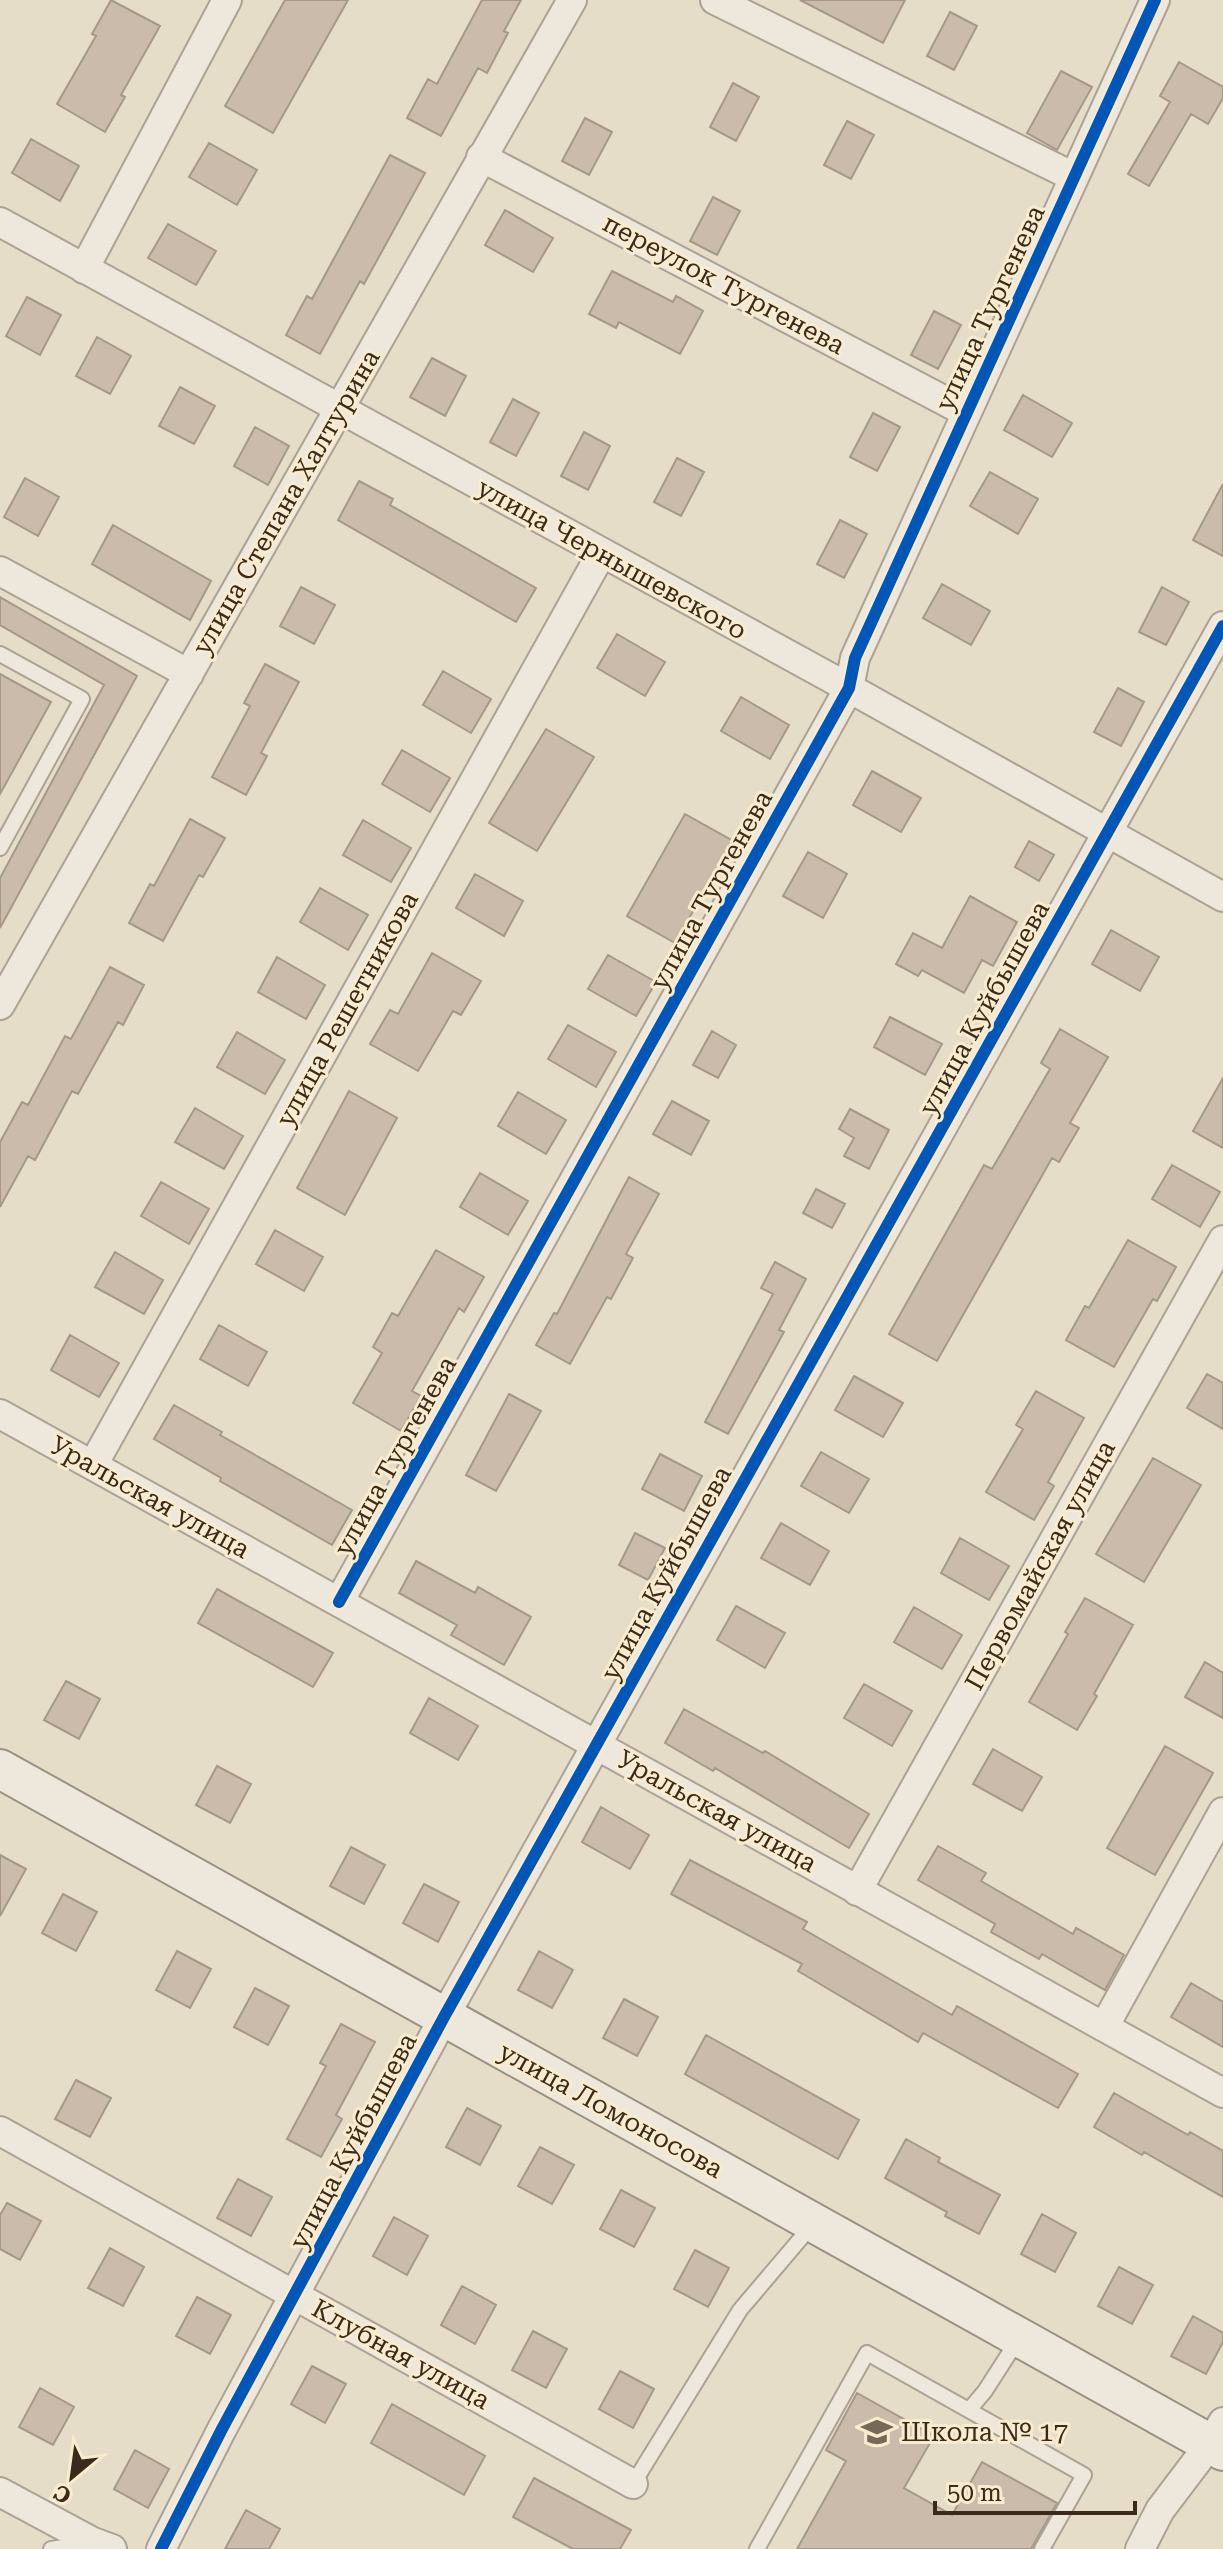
<svg xmlns="http://www.w3.org/2000/svg" width="1223" height="2549" font-family="'Roboto Serif',serif">
  <style>
    .building { fill: #cabbaa; stroke: #a69889; stroke-width: 2 }
    .lines { fill: none; stroke-linecap: round; stroke-linejoin: round }
    .lane-casing { stroke: #aba293; stroke-width: 18 }
    .street-casing { stroke: #aba293; stroke-width: 32 }
    .secondary-casing { stroke: #9a9183; stroke-width: 42 }
    .lane { stroke: #ede7dc; stroke-width: 14 }
    .street { stroke: #ede7dc; stroke-width: 28 }
    .secondary { stroke: #ede7dc; stroke-width: 38 }
    .cycleway-casing { stroke: #f9ecce; stroke-width: 17 }
    .cycleway { stroke: #0057b8; stroke-width: 12 }
    .labels { text-anchor: middle; dominant-baseline: central; stroke-width: 6; stroke-linejoin: round; paint-order: stroke }
    .street-label { font-size: 26px; fill: #3a2a1b; stroke: #f9ecce }
    .poi-label { font-size: 26px; fill: #3a2a1b; stroke: #f9ecce; text-anchor: start }
  </style>
  <rect width="100%" height="100%" fill="#e6ddc9"/>
  <path class="building" d="M111,0L160,26L121,95L125,97L105,132L57,104L96,36L92,34Z
    M285,0H348L273,133L225,106Z
    M482,0H521L504,31L508,33L487,73L478,68L441,136L407,118L428,79L437,84Z
    M800,0H905L883,43Z
    M950,12L977,26L954,70L927,56Z
    M1179,62L1223,87V98L1208,124L1191,114L1149,186L1128,174L1170,102L1160,96Z
    M1061,71L1092,87L1057,150L1027,133Z
    M733,83L759,97L736,141L710,127Z
    M585,118L612,132L589,175L562,161Z
    M847,121L874,135L851,179L824,165Z
    M31,139L79,166L60,201L12,173Z
    M209,143L257,170L237,205L189,177Z
    M390,155L425,173L364,284L360,281L320,354L286,335L307,296L312,299Z
    M713,197L740,211L717,255L690,241Z
    M505,210L553,238L533,272L485,245Z
    M168,224L216,251L196,285L148,258Z
    M612,271L673,302L676,296L703,311L680,354L619,322L616,328L589,314Z
    M27,297L61,315L40,355L6,336Z
    M934,311L961,325L938,369L911,355Z
    M97,337L131,356L110,394L76,376Z
    M432,358L466,376L445,416L410,397Z
    M180,387L215,406L194,444L159,426Z
    M1023,395L1072,423L1052,457L1004,430Z
    M513,399L539,413L516,456L490,442Z
    M873,413L900,427L877,471L850,457Z
    M255,427L289,446L268,485L234,466Z
    M584,432L610,446L588,490L561,476Z
    M677,458L704,472L681,516L654,502Z
    M990,472L1038,499L1018,534L970,506Z
    M25,478L59,497L38,536L4,517Z
    M359,481L393,499L390,505L536,588L516,622L338,520Z
    M1223,484V556L1193,540Z
    M840,520L867,534L844,578L817,564Z
    M113,525L211,581L190,620L92,564Z
    M942,584L990,611L971,645L923,618Z
    M301,587L335,605L314,644L280,626Z
    M1162,587L1189,602L1166,645L1139,632Z
    M0,597L137,676L0,928V878L104,685L0,625Z
    M617,634L665,662L645,696L597,668Z
    M265,664L299,682L261,753L267,756L246,795L212,777L250,706L244,703Z
    M443,671L491,699L471,733L423,705Z
    M0,674L51,702L0,794Z
    M1118,688L1144,702L1121,746L1094,732Z
    M741,697L789,725L770,759L721,731Z
    M546,729L594,757L537,851L489,823Z
    M402,750L450,778L430,812L382,784Z
    M872,771L921,798L901,832L853,805Z
    M685,814L733,841L675,943L627,916Z
    M190,819L225,838L203,877L199,875L163,941L129,923L150,884L154,886Z
    M363,820L411,848L391,882L343,855Z
    M1029,841L1054,855L1039,881L1015,867Z
    M808,852L847,874L823,918L783,896Z
    M475,874L523,901L504,936L456,908Z
    M320,888L368,915L348,950L300,922Z
    M970,896L1017,922L993,966L982,960L964,993L922,970L918,976L896,964L913,933L942,948Z
    M1111,930L1159,957L1140,991L1092,964Z
    M432,953L481,981L461,1015L453,1011L418,1071L370,1044L390,1010L398,1014Z
    M608,955L656,982L636,1016L588,989Z
    M277,957L325,985L306,1019L258,992Z
    M110,967L144,985L123,1025L118,1022L78,1094L72,1091L35,1160L28,1156L0,1207V1142L22,1102L28,1105L65,1036L71,1039Z
    M890,1017L942,1044L925,1075L874,1047Z
    M568,1025L616,1052L596,1087L548,1059Z
    M1060,1029L1108,1057L1070,1123L1079,1128L1059,1162L1052,1158L937,1361L889,1334L984,1165L992,1169L1050,1069L1041,1063Z
    M712,1031L736,1045L718,1078L693,1065Z
    M237,1032L285,1060L265,1094L217,1067Z
    M1223,1078V1148L1193,1131Z
    M349,1091L397,1118L345,1215L297,1188Z
    M518,1092L566,1120L546,1154L498,1126Z
    M672,1101L709,1121L691,1155L653,1134Z
    M195,1108L243,1136L224,1169L175,1142Z
    M850,1109L889,1130L869,1169L844,1156L854,1138L839,1129Z
    M1172,1165L1220,1192L1200,1227L1152,1199Z
    M480,1173L528,1201L508,1235L460,1207Z
    M629,1177L659,1194L626,1254L633,1258L611,1299L607,1297L570,1364L536,1345L554,1313L557,1314Z
    M161,1182L209,1209L189,1244L141,1216Z
    M816,1189L845,1204L832,1228L803,1213Z
    M275,1230L323,1257L304,1291L256,1264Z
    M1128,1240L1176,1267L1157,1301L1153,1299L1114,1367L1066,1340L1085,1306L1089,1308Z
    M436,1250L484,1277L464,1312L459,1308L412,1391L421,1396L401,1431L353,1403L382,1353L373,1347L392,1313L398,1316Z
    M115,1252L163,1280L144,1314L95,1287Z
    M775,1262L806,1279L779,1330L784,1332L728,1434L705,1422L773,1294L761,1288Z
    M219,1325L267,1352L248,1386L200,1359Z
    M70,1335L119,1363L99,1397L51,1370Z
    M1207,1374L1223,1383V1429L1187,1408Z
    M854,1376L903,1403L883,1437L835,1410Z
    M1036,1391L1084,1418L1048,1482L1054,1486L1034,1520L986,1492L1023,1429L1016,1425Z
    M509,1394L541,1411L496,1491L466,1475Z
    M174,1405L222,1432L220,1435L352,1510L332,1545L220,1481L221,1478L154,1439Z
    M821,1452L869,1479L849,1513L801,1486Z
    M660,1454L702,1476L684,1511L642,1489Z
    M1153,1458L1201,1485L1144,1582L1096,1554Z
    M781,1523L829,1551L810,1585L761,1558Z
    M635,1533L665,1548L648,1580L619,1565Z
    M960,1538L1009,1566L989,1600L941,1573Z
    M416,1561L475,1593L478,1587L531,1617L504,1665L451,1635L457,1625L399,1593Z
    M217,1589L333,1653L313,1687L198,1623Z
    M1085,1598L1133,1625L1094,1694L1097,1696L1077,1730L1029,1702L1068,1634L1065,1632Z
    M736,1606L785,1633L765,1668L717,1640Z
    M914,1607L962,1635L942,1669L894,1642Z
    M1205,1662L1223,1673V1718L1185,1697Z
    M66,1681L100,1699L79,1739L44,1720Z
    M864,1684L912,1711L892,1746L844,1718Z
    M429,1698L478,1726L458,1760L410,1733Z
    M684,1709L763,1753L765,1751L869,1814L849,1848L715,1768L713,1771L665,1743Z
    M1165,1746L1213,1773L1155,1875L1107,1848Z
    M993,1749L1042,1777L1022,1811L973,1784Z
    M217,1766L251,1784L230,1823L196,1805Z
    M601,1807L649,1835L630,1869L582,1842Z
    M938,1846L986,1873L981,1881L1073,1934L1076,1928L1124,1955L1105,1990L1042,1954L1039,1959L991,1932L995,1924L918,1880Z
    M351,1847L385,1865L364,1904L330,1886Z
    M0,1855L26,1869L0,1916Z
    M690,1860L807,1922L803,1929L952,2015L957,2006L1078,2074L1058,2108L923,2033L918,2042L798,1971L802,1964L671,1894Z
    M424,1884L459,1902L438,1942L403,1923Z
    M63,1894L97,1912L76,1951L42,1933Z
    M177,1951L211,1969L190,2008L156,1990Z
    M539,1951L573,1970L552,2008L518,1990Z
    M1191,1983L1223,2002V2047L1171,2017Z
    M255,1988L289,2006L268,2045L234,2027Z
    M624,1999L658,2017L637,2056L603,2038Z
    M341,2024L375,2042L336,2115L342,2119L321,2157L287,2139L326,2066L320,2063Z
    M706,2035L859,2120L838,2159L685,2074Z
    M76,2080L111,2098L90,2137L55,2119Z
    M1114,2093L1188,2135L1190,2132L1223,2151V2197L1144,2152L1142,2155L1094,2127Z
    M467,2108L501,2126L480,2165L446,2147Z
    M906,2139L940,2158L938,2162L1000,2195L979,2234L945,2216L947,2212L885,2178Z
    M540,2147L574,2165L552,2204L518,2186Z
    M238,2179L272,2197L251,2236L217,2218Z
    M621,2190L655,2208L634,2247L600,2229Z
    M7,2203L41,2221L20,2260L0,2249V2215Z
    M1042,2214L1076,2233L1055,2272L1021,2254Z
    M394,2217L428,2236L407,2275L373,2256Z
    M110,2248L144,2267L123,2306L88,2288Z
    M695,2250L729,2268L708,2307L674,2289Z
    M1119,2267L1153,2285L1132,2324L1098,2306Z
    M462,2286L496,2305L475,2344L441,2325Z
    M197,2297L231,2315L210,2354L176,2336Z
    M1193,2316L1223,2333V2342L1206,2374L1171,2356Z
    M533,2331L567,2349L546,2388L512,2370Z
    M312,2366L346,2384L325,2423L291,2404Z
    M620,2371L654,2389L633,2428L599,2409Z
    M40,2388L74,2407L53,2445L19,2427Z
    M857,2393L934,2436L904,2488L952,2515L982,2462L1057,2503L1031,2549H797L846,2461L826,2450Z
    M392,2404L485,2456L464,2495L371,2443Z
    M135,2450L169,2469L148,2508L114,2489Z
    M534,2478L631,2530L620,2549H573L513,2517Z
    M246,2510L280,2529L269,2549H225Z"/>
  <g class="lines">
    <defs>
      <path id="lane" d="M0,654L82,699L0,848
        M969,2410L985,2391L1019,2338
        M633,2484L740,2310L813,2224
        M51,2549L86,2543
        M757,2549L867,2353L1084,2475L1042,2549"/>
      <path id="street" d="M715,0L1074,177
        M481,157L966,412
        M0,222L849,688L1223,897
        M84,269L227,0
        M0,571L189,674
        M0,1005L572,0
        M0,1414L1223,2093
        M93,1465L601,554
        M339,1602L849,688L855,658L1155,0
        M857,1891L1223,1240
        M1104,2027L1223,1812
        M0,2131L633,2484
        M0,2492L93,2542L112,2549
        M161,2549L222,2429L444,2017L1223,626
        M1140,2549L1160,2510L1210,2444L1223,2422"/>
      <path id="secondary" d="M0,1769L1223,2451"/>
    </defs>
    <use href="#lane" class="lane-casing"/>
    <use href="#street" class="street-casing"/>
    <use href="#secondary" class="secondary-casing"/>
    <use href="#lane" class="lane"/>
    <use href="#street" class="street"/>
    <use href="#secondary" class="secondary"/>
    <defs>
      <path id="cycleway" d="M339,1602L849,688L855,658L1155,0
        M161,2549L222,2429L444,2017L1223,626"/>
    </defs>
    <use href="#cycleway" class="cycleway-casing"/>
    <use href="#cycleway" class="cycleway"/>
  </g>
  <defs>
    <symbol id="school-bare" viewBox="-9 -9 18 18"><path d="M0-5L7-2L0 1L-7-2ZM-4 1L0 2.5L4 1V4Q0 6-4 4Z" fill="#766958" stroke="#f9ecce" stroke-width="2.5" paint-order="stroke"/></symbol>
  </defs>
  <g fill-rule="evenodd">
    <use href="#school-bare" x="855" y="2410" width="44" height="44"/>
  </g>
  <g class="labels">
    <g class="street-label">
      <text transform="translate(724 284) rotate(28)">переулок Тургенева</text>
      <text transform="translate(990 308) rotate(-65)">улица Тургенева</text>
      <text transform="translate(286 502) rotate(-60)">улица Степана Халтурина</text>
      <text transform="translate(612 559) rotate(29)">улица Чернышевского</text>
      <text transform="translate(711 890) rotate(-61)">улица Тургенева</text>
      <text transform="translate(984 1008) rotate(-61)">улица Куйбышева</text>
      <text transform="translate(347 1009) rotate(-61)">улица Решетникова</text>
      <text transform="translate(395 1456) rotate(-61)">улица Тургенева</text>
      <text transform="translate(150 1497) rotate(29)">Уральская улица</text>
      <text transform="translate(1040 1565) rotate(-61)">Первомайская улица</text>
      <text transform="translate(666 1573) rotate(-61)">улица Куйбышева</text>
      <text transform="translate(717 1811) rotate(29)">Уральская улица</text>
      <text transform="translate(611 2110) rotate(29)">улица Ломоносова</text>
      <text transform="translate(353 2141) rotate(-62)">улица Куйбышева</text>
      <text transform="translate(401 2354) rotate(29)">Клубная улица</text>
    </g>
    <g class="poi-label">
      <text x="901" y="2432">Школа № 17</text>
    </g>
  </g>
  <g transform="translate(72 2477) rotate(209)" stroke="#f9ecce" stroke-width="6" paint-order="stroke">
  <path d="M0-6L14 30L0 20L-14 30Z" fill="#3a2a1b"/>
  <text y="-12" font-size="22" font-weight="bold" text-anchor="middle" fill="#3a2a1b">С</text>
  </g>
  <path d="M935 2501v12h200v-12" fill="none" stroke="#3a2a1b" stroke-width="4"/>
  <text x="947" y="2501" font-size="24" fill="#3a2a1b" stroke="#f9ecce" stroke-width="6" paint-order="stroke">50 m</text>
</svg>
